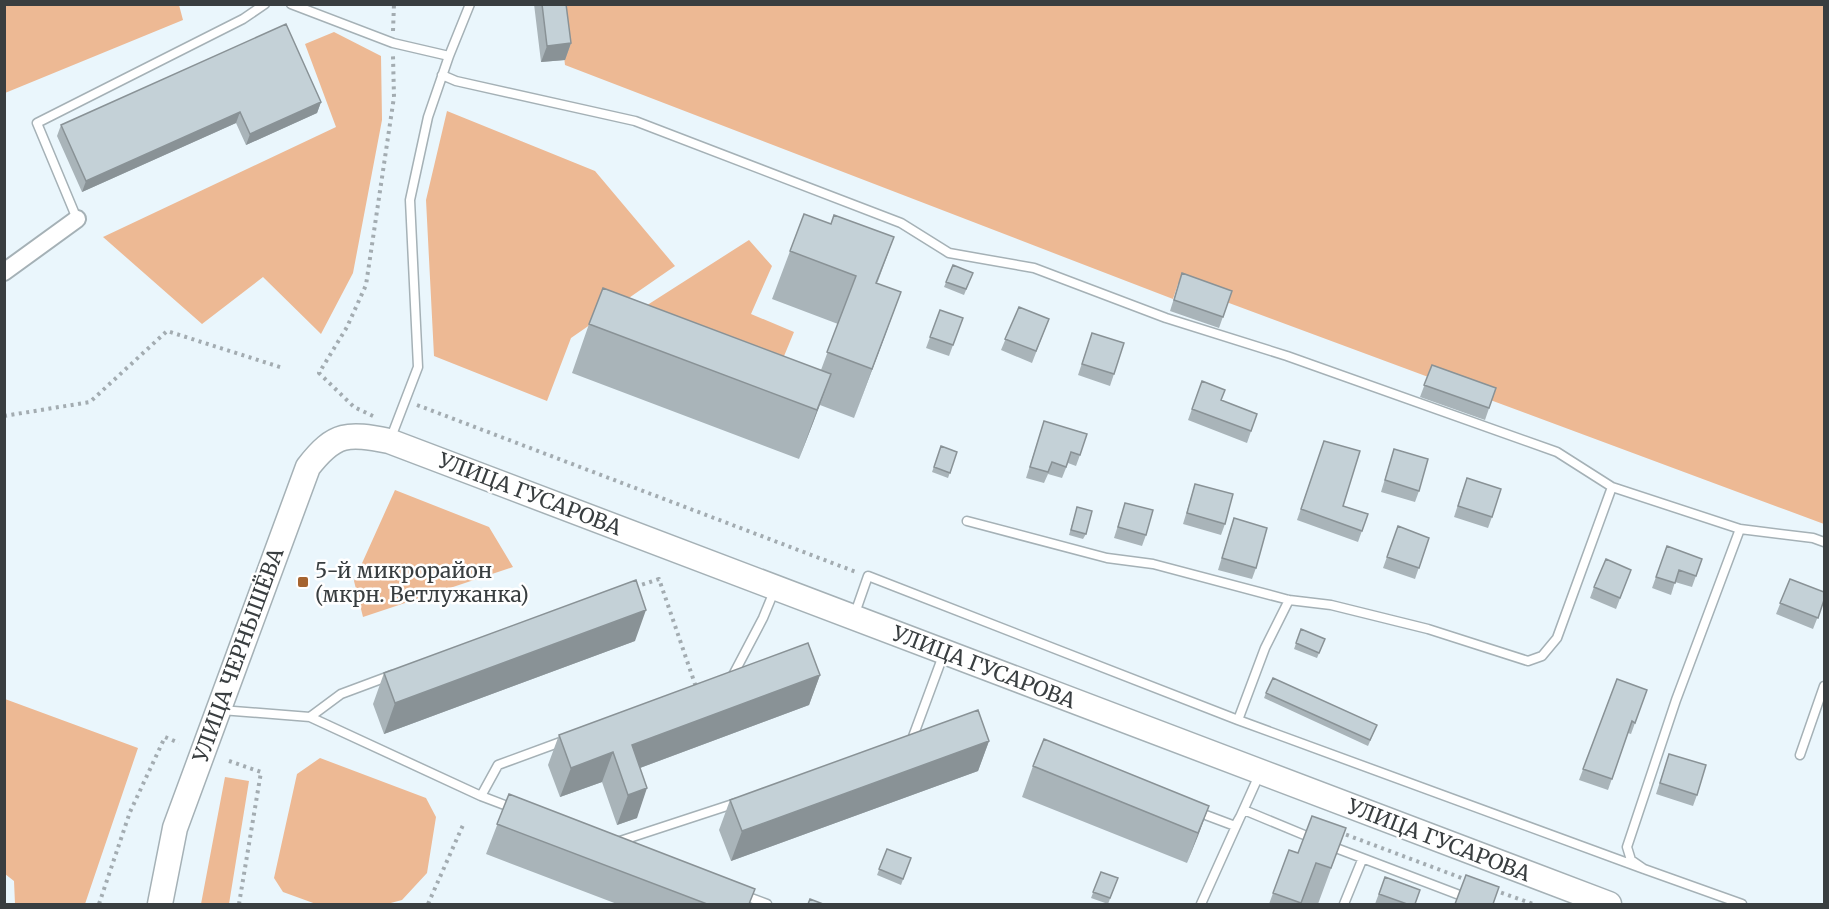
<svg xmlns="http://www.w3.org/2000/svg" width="1829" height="909" font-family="Merriweather,serif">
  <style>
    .green { fill: #edb994 }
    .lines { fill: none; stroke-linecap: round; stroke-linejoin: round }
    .lane-casing { stroke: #a5b1b6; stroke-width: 11 }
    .street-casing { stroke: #a5b1b6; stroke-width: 20 }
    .secondary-casing { stroke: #a5b1b6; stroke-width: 27 }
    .path { stroke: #a3acb1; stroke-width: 4; stroke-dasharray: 3 4.5; stroke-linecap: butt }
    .lane { stroke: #fff; stroke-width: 8 }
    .street { stroke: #fff; stroke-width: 16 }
    .secondary { stroke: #fff; stroke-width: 24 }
    .wall { fill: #a9b4b9 }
    .shaded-wall { fill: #899296 }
    .building { fill: #c4d1d7; stroke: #899296; stroke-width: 1.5 }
    .poi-dot { fill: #a66430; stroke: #fff; stroke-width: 2 }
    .labels { text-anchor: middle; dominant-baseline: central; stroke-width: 5; stroke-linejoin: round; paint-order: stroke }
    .street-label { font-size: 21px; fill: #393e40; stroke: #fff }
    .poi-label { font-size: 21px; fill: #393e40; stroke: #fff; text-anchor: start }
  </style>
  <rect width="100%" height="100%" fill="#eaf6fc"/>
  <path class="green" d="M5,4L179,5L183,20L5,93Z
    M558,5H1824V524L1178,284L1173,299L565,65Z
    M334,32L381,56L382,120L353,273L321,334L263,277L202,324L103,237L336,127L305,44Z
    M447,111L595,171L675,266L571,338L547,401L434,356L426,200Z
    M749,240L772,266L751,314L794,332L772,385L616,325Z
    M395,490L489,527L513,567L363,617L354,581Z
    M5,699L138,748L85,904H15L14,881L5,874Z
    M320,758L426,798L436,817L427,873L402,900L387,904H316L283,892L274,878L297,774Z
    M225,777L249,781L229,904H201Z"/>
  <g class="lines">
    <defs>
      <path id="lane" d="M291,4L393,43L449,56
        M442,75L456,81L635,121L901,223L949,253L1034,268L1166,318L1287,356L1557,452L1612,487L1740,529L1813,538L1824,542
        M77,219L37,123L243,19L265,4
        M390,440L418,367L410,200L428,117L449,56L470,4
        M967,521L1107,558L1153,564L1289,600L1331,605L1428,629L1528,661L1542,656L1557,638L1612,487
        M1740,529L1676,700L1627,847L1631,860L1644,869L1742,904
        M854,616L868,576L1238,720L1644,869
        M732,677L763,618L775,589
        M221,710L310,717L341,694L392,675
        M310,717L481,796L515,809
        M1238,720L1265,648L1289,600
        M911,742L944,653
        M1800,755L1824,686
        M481,796L498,765L566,740
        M1195,811L1235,826L1244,810L1314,839
        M617,842L736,803
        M1328,845L1483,904
        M743,895L767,904
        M1201,904L1260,773
        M1344,904L1362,860"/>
      <path id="street" d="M4,272L77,219"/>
      <path id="secondary" d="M160,904L175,828L308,467C335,432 348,433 389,441L1609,904"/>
    </defs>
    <use href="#lane" class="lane-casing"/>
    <use href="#street" class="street-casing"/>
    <use href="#secondary" class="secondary-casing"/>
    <path class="path" d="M393,31L394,4
      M417,405L856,572
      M4,416L90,402L167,331L283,368
      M373,416L354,407L319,373L347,327L366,285L394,97L393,56
      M635,587L659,579L696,687
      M229,761L261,772L239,904
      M1339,832L1467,880
      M1494,890L1533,904
      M99,904L130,812L165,737L179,743
      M428,904L463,825"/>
    <use href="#lane" class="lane"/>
    <use href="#street" class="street"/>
    <use href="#secondary" class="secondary"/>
  </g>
  <path class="wall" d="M534,4H566L571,43L565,60L541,62Z
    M321,102L317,113L246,145L236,123L82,192L57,136L61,125Z
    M804,214L831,224L894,237L877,284L901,292L854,418L820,405L799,459L572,373L589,324L821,370L838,324L772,299Z
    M953,265L973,273L964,295L944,287Z
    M1182,273L1232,291L1219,328L1170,311Z
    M1019,307L1049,319L1032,363L1001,350Z
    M940,310L963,318L949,356L926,348Z
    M1092,333L1114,374L1110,386L1078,375Z
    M1432,365L1496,388L1485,420L1420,397Z
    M1202,381L1221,400L1257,414L1247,443L1188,420Z
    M1044,421L1080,455L1076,466L1068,463L1062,478L1048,474L1044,483L1026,478Z
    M1324,441L1343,506L1368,514L1358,542L1297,520Z
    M941,446L957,452L948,478L932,472Z
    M1394,449L1419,491L1415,502L1381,492Z
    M1195,484L1225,524L1221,535L1183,524Z
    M1463,489L1492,517L1488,528L1454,517Z
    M1125,503L1146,535L1142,546L1114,538Z
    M1077,507L1086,534L1083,539L1069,535Z
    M1234,518L1256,568L1252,579L1218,570Z
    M1398,526L1429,538L1415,579L1383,568Z
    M1667,546L1702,559L1692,587L1675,582L1671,595L1652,588Z
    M1631,570L1616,609L1590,598L1594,587Z
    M1790,579L1824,601L1813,629L1776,614Z
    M1301,629L1325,639L1317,658L1294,649Z
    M635,641L384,734L373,704L384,673Z
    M820,675L809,705L640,768L637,818L617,825L602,782L560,797L548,765L559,735Z
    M1617,679L1647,690L1631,734L1628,733L1608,790L1579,780Z
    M1266,693L1377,725L1368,746L1264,698Z
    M989,741L978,771L731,861L719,830L730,800Z
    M1669,754L1697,795L1693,806L1656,794Z
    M1033,766L1209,806L1187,863L1022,797Z
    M509,794L749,904H617L486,854Z
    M1346,828L1318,904H1306L1302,903L1301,904H1269L1289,850L1298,853Z
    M887,849L911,858L901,885L877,875Z
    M1101,872L1118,878L1108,904L1091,898Z
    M1385,877L1415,904H1375Z"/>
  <path class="shaded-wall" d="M571,43L565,60L541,62L547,46Z
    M321,102L317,113L246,145L250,134Z
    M240,112L236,123L82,192L86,181Z
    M901,292L883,341L854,418L872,369Z
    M831,374L813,423L799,459L817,410Z
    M646,610L635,641L384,734L395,703Z
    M820,675L809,705L621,775L632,745Z
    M989,741L978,771L731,861L742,831Z
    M613,752L602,782L560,797L571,768Z
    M647,788L637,818L617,825L628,795Z
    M1209,806L1198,836L1187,863L1198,833Z"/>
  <path class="building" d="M542,4H566L571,43L547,46Z
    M286,24L321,102L250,134L240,112L86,181L61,125Z
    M804,214L831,224L834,215L894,237L876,283L901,292L872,369L827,352L856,276L790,251Z
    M953,265L973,273L966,289L946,282Z
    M1182,273L1232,291L1223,317L1174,300Z
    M603,288L831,374L817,410L589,324Z
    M1019,307L1049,319L1036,351L1005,339Z
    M940,310L963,318L953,345L930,337Z
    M1092,333L1124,343L1114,374L1082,364Z
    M1432,365L1496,388L1489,408L1424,385Z
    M1202,381L1225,390L1221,400L1257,414L1251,431L1192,409Z
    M1044,421L1087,434L1080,455L1071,452L1066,467L1052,462L1048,472L1030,467Z
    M1324,441L1360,451L1343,506L1368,514L1362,531L1301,509Z
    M941,446L957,452L950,473L934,467Z
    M1394,449L1428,459L1419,491L1385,480Z
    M1467,478L1501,489L1492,517L1458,506Z
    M1195,484L1233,494L1225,524L1187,513Z
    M1125,503L1153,510L1146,535L1118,527Z
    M1077,507L1092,511L1086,534L1071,530Z
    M1234,518L1267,528L1256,568L1222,558Z
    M1398,526L1429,538L1419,568L1387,557Z
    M1667,546L1702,559L1696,576L1679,570L1675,583L1656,577Z
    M1606,559L1631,570L1620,598L1594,587Z
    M1790,579L1824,592V600L1818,618L1780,603Z
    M636,580L646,610L395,703L384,673Z
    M1301,629L1325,639L1319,653L1296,643Z
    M808,643L820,675L632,745L647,788L628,795L613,752L571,768L559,735Z
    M1273,678L1377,725L1370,740L1266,693Z
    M1617,679L1647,690L1635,723L1632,721L1612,779L1583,769Z
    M978,710L989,741L742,831L730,800Z
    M1044,739L1209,806L1198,833L1033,766Z
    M1669,754L1706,765L1697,795L1660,783Z
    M509,794L755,889L749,904H707L497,824Z
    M1312,816L1346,828L1331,868L1316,863L1301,903L1273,893L1289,850L1298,853Z
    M887,849L911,858L903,879L879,869Z
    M1101,872L1118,878L1110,898L1093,892Z
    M1466,875L1499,887L1493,904H1455Z
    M1385,877L1420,890L1415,904H1407L1379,894Z
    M810,899L823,904H808Z"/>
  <rect class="poi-dot" x="297" y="576" width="12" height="12" rx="3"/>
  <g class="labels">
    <g class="street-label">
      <text transform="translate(530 494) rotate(21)">УЛИЦА ГУСАРОВА</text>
      <text transform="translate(238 655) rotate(-70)">УЛИЦА ЧЕРНЫШЁВА</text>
      <text transform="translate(984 667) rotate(21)">УЛИЦА ГУСАРОВА</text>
      <text transform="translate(1439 840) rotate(21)">УЛИЦА ГУСАРОВА</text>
    </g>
    <g class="poi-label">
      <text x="315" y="570">5-й микрорайон<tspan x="315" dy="24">(мкрн. Ветлужанка)</tspan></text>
    </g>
  </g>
  <rect width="1829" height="909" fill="none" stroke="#393e40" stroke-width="12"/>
</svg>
